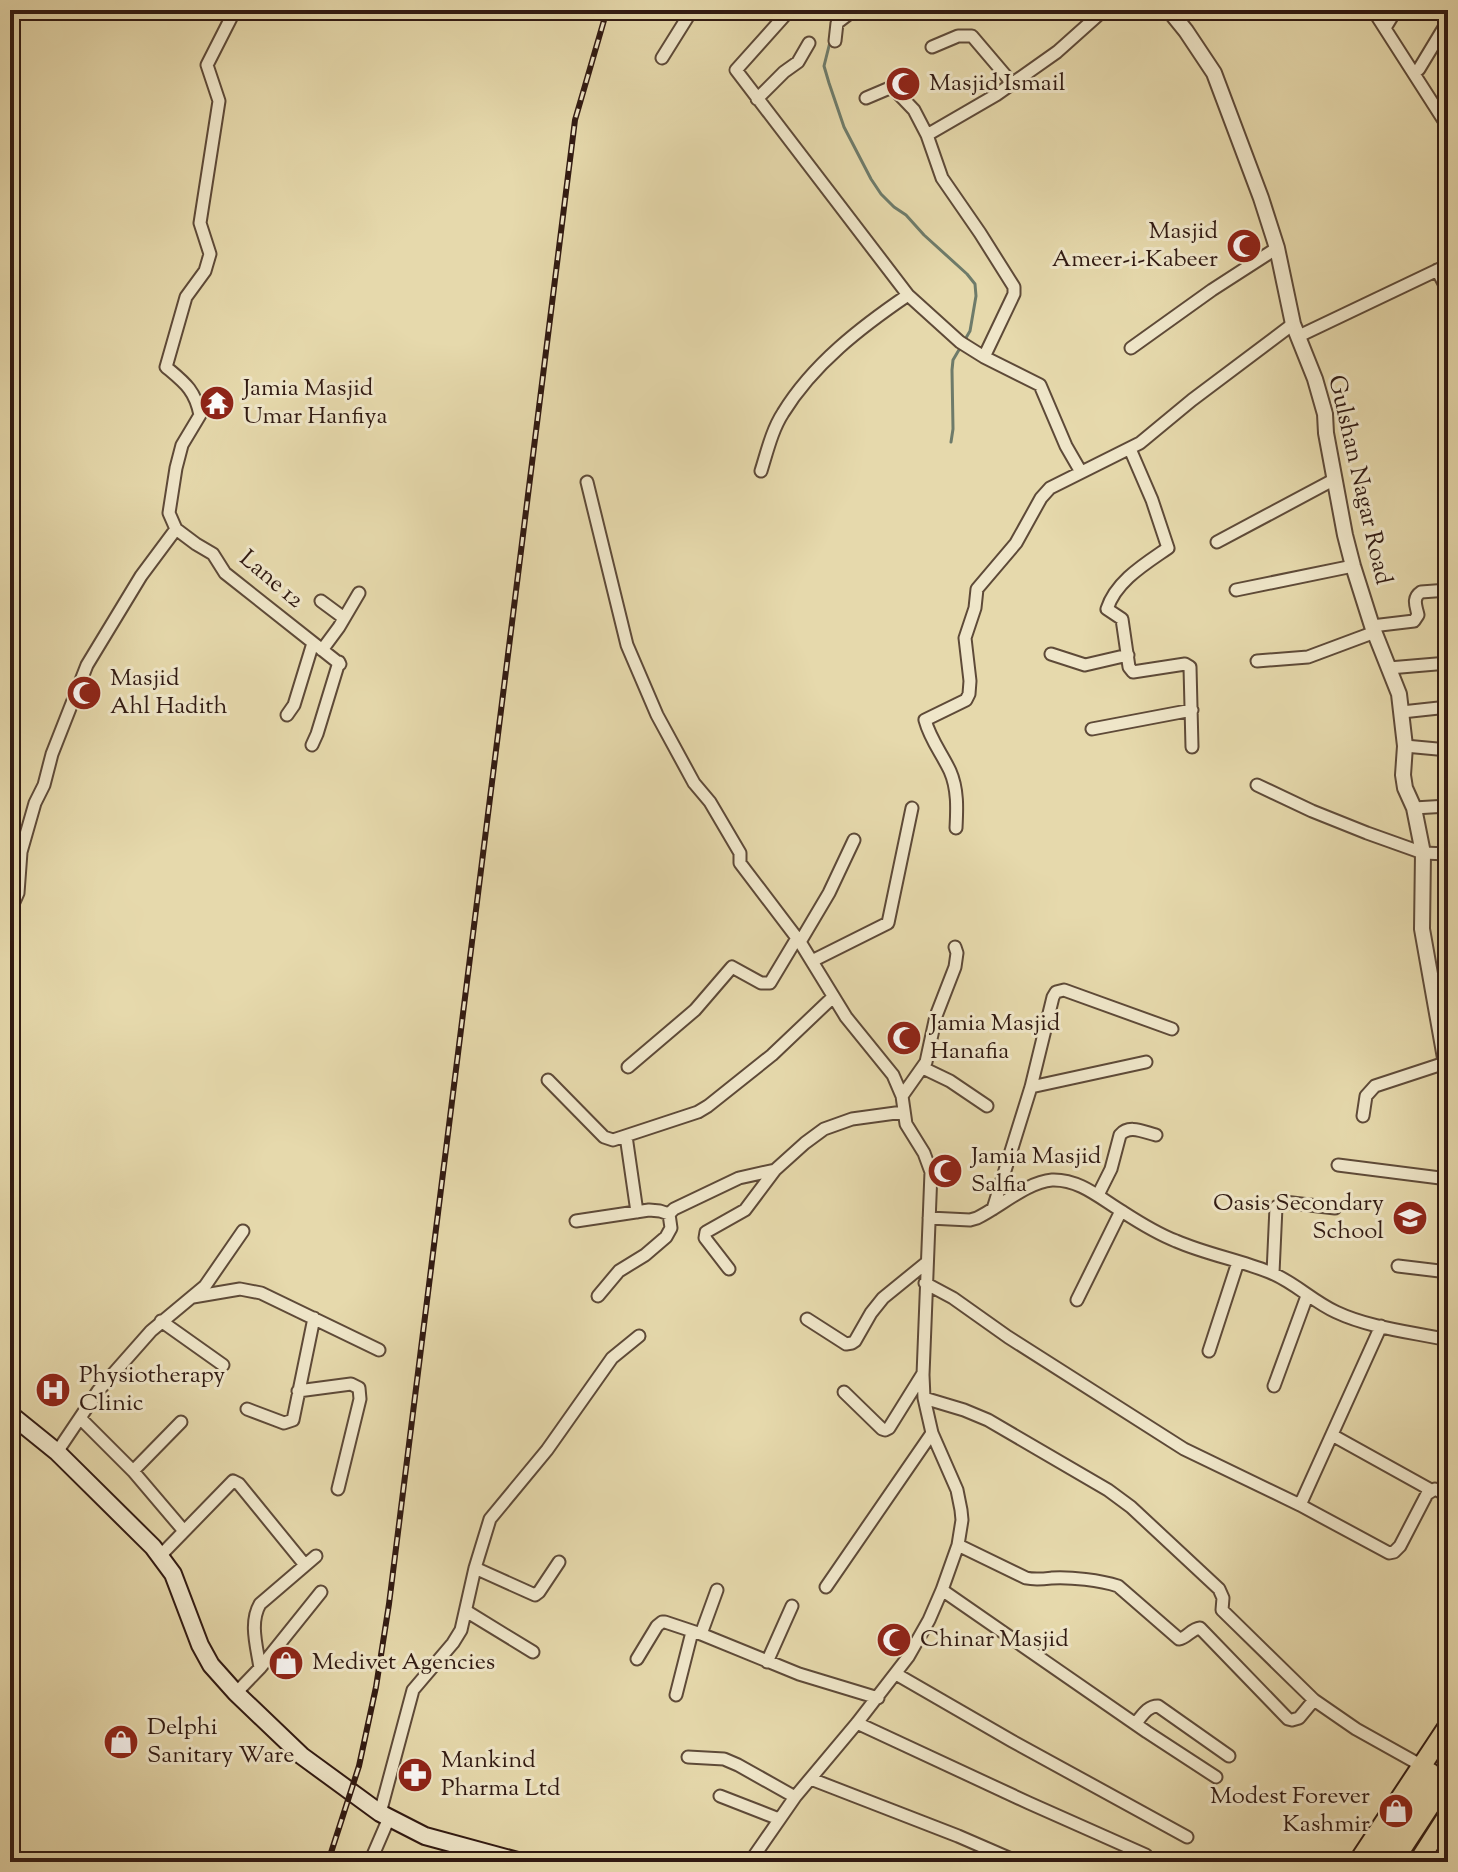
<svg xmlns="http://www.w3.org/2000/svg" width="1458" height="1872" font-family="'Sorts Mill Goudy',serif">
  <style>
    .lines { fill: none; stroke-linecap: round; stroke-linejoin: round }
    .stream { stroke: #6e7b6a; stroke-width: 3 }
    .minor-casing { stroke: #5e4a38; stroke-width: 15 }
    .tertiary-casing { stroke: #5e4a38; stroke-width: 18 }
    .secondary-casing { stroke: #311a12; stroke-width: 20 }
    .trunk-casing { stroke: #311a12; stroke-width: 22 }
    .minor { stroke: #efe6c9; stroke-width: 11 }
    .tertiary { stroke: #efe6c9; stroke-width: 14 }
    .secondary { stroke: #efe6c9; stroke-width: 16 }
    .trunk { stroke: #e6d9ac; stroke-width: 18 }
    .rail-casing { stroke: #311a12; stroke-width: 6 }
    .rail { stroke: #efe6c9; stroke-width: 3; stroke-dasharray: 9; stroke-linecap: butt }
    .labels { text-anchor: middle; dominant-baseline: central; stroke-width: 6; stroke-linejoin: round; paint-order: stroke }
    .poi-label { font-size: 24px; fill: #311a12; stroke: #efe6c9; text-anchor: start }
    .street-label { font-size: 24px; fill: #311a12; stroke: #efe6c9 }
  </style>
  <rect width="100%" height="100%" fill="#e6d9ac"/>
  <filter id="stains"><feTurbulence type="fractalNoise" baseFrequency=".0025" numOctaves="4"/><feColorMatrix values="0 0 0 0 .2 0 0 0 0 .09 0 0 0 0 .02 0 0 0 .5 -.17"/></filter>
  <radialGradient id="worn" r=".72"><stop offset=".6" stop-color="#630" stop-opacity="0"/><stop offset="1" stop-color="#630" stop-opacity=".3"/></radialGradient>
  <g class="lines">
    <path class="stream" d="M829,10L832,23
      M830,42L824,66L829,83L844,127L871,179L881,194L894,207L906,215L924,235L967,274L975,284L976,296L970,331L953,360L952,370L953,429L951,442"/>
    <defs>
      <path id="minor" d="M235,10L207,65L219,101L200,223L210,254L205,271L186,297L166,367C185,383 195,390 200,415L182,445L176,468L169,513L176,529L196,544L213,554L225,573L340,664
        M1373,10L1448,127
        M787,13L736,70L908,295L960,342L984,357L1040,385L1066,446L1081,472
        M1385,28L1396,10
        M835,41L837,23L854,10
        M932,47L958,36H972L1012,83
        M662,58L692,10
        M1414,72L1419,69L1448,21
        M866,98L892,87L914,110L927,135
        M757,99L784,72L798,62L809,43
        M1437,270L1448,291
        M1299,336L1448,265
        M1131,348L1212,290L1277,248
        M984,357L1014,294V287L980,233L942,178L927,135L996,95L1057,52L1104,10
        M1130,449L1152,500L1168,548C1145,564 1116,581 1107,609L1122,619L1129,667L1133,672L1185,664L1190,667L1192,747
        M761,471C767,452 772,430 783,413C813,364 861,327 908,295
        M587,482L627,645L657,715L694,783L710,802L740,853V863L800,942L846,1017L893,1075L902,1096L906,1124L924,1153L931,1172L923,1375L924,1398L932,1433L957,1490L961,1510L962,1520L958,1545L942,1590L929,1620L908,1657L857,1723L795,1797L750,1862
        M1217,542L1335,479
        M1236,590L1353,566
        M321,601L344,618
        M1372,626L1414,621L1418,615C1416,606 1412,598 1421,592L1448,590
        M322,650L339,627L359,593
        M1051,654L1085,665L1128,655
        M1257,661L1308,657L1375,632
        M1389,668L1448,663
        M1402,712L1448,707
        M287,715L294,705L313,643
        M1092,729L1192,710
        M312,745L317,734L339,662
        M1405,746L1448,750
        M1257,785L1312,811L1367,833L1423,853L1448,854
        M1414,808L1448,806
        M956,828C957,809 958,789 950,771C942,754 930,739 925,720L966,700L969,694L970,681L965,638L975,608L977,589L1016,543L1041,498L1050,488L1140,443L1192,400L1293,324
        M10,911L18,893L21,852L35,803L44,785L52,754L87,665L141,576L176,529
        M800,942L829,893L854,840
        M812,961L888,923L912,808
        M628,1067L695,1010L732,967L761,983H770L797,938
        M923,1068L950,1081L987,1106
        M548,1080L604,1137L613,1140L698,1112L708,1106L772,1055L833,997
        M1031,1087L1146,1062
        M902,1096L926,1062L936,1016L955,967L957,953L955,947
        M1363,1116L1366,1096L1375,1086L1445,1063
        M626,1136L637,1212
        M1338,1165L1448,1179
        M1098,1195L1111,1169L1120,1135C1129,1124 1144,1132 1156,1135
        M993,1209L1031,1087L1053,997L1056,992L1064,990L1172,1029
        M929,1218L970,1220L977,1218C1000,1207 1027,1182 1052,1180C1080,1179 1101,1199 1123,1212C1140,1223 1158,1234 1176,1241C1206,1254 1239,1260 1269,1272C1293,1281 1312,1301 1336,1312C1370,1328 1411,1332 1448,1340
        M576,1221L649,1210L660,1211L669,1214
        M1398,1266L1448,1272
        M729,1269L705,1238L706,1232L745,1210L775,1170L805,1143L824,1129L852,1119L903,1112
        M1273,1273L1276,1207L1284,1202L1335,1208
        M925,1283L953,1298L1008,1337L1184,1449L1300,1505L1389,1553L1394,1552L1400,1546L1427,1494L1435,1489L1448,1496
        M598,1296L619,1271L645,1255L666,1237L671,1228L669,1214L674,1209L739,1178L775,1170
        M193,1297L240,1289L261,1293L379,1350
        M1077,1300L1121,1211
        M807,1319L846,1344L852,1343L855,1341L871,1313L883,1298L926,1263
        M161,1321L223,1365
        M1209,1351L1238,1262
        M1274,1386L1307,1296
        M298,1391L351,1384L359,1388L360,1399L338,1489
        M844,1392L882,1429L885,1430L889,1428L922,1375
        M924,1398L964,1410L988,1420L1108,1490L1131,1507L1219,1589L1223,1598L1222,1610L1314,1700L1356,1729L1424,1767
        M247,1409L284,1423L293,1420L314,1318
        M80,1418L133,1471L184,1531
        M1332,1435L1431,1490
        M57,1452L98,1391L151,1331L205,1286L243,1231
        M133,1471L181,1422
        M1300,1505L1381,1326
        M958,1545L1026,1578C1035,1580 1043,1579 1052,1578C1071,1577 1100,1580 1118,1586L1179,1639C1187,1638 1191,1629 1200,1628L1288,1719L1292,1720L1299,1718L1314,1700
        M160,1556L233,1481L239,1484L305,1565
        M475,1568L535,1595L539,1592L559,1562
        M826,1587L932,1433
        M942,1590L1147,1732L1216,1777
        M466,1611L533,1652
        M701,1634L717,1590
        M637,1659L657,1626L662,1622H665L701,1634L799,1674L878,1698
        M767,1662L792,1606
        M260,1668C257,1647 249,1623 260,1604L316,1556
        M896,1674L1012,1741L1187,1837
        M236,1693L260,1668L321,1592
        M676,1695L692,1632
        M857,1723L1029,1803L1146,1855
        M1136,1723C1142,1716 1147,1706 1158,1706L1229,1756
        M688,1757L724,1759L738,1765L795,1797
        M811,1779L958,1836L1018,1862
        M720,1796L779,1819
        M380,1813L413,1690L453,1643L461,1630L475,1568L490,1519L547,1450L612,1358L639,1336
        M370,1862L389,1818"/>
      <path id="tertiary" d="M1169,10L1186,31L1214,73L1261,198L1277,248L1293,324L1315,379L1325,414L1326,433L1345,535L1353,566L1372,626L1399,694L1405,746L1403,775L1405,788L1414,808L1423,853L1422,929L1448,1075"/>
      <path id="secondary" d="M10,1414L57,1452L153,1547L173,1574L200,1645L211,1665L236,1693L302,1756L380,1813L425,1836L521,1862"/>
      <path id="trunk" d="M1358,1862L1448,1726
        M1375,1862L1431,1773
        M1393,1862L1448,1778
        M1418,1862L1448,1815"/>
    </defs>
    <use href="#minor" class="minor-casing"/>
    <use href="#tertiary" class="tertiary-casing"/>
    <use href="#secondary" class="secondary-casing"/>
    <use href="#trunk" class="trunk-casing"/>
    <use href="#minor" class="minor"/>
    <use href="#tertiary" class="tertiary"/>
    <use href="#secondary" class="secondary"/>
    <use href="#trunk" class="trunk"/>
    <defs>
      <path id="rail" d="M328,1862L359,1766L376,1687L389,1604L575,120L607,10"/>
    </defs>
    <use href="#rail" class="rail-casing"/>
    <use href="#rail" class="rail"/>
  </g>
  <defs>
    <symbol id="mosque-disc" viewBox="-11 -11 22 22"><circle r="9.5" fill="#8f2418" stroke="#efe6c9"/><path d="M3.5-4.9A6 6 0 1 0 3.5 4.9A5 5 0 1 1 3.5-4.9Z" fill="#fff"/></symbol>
    <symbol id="temple-disc" viewBox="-11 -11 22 22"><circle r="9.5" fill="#8f2418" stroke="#efe6c9"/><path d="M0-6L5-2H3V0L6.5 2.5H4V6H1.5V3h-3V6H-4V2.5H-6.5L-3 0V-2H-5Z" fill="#fff"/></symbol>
    <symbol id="school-disc" viewBox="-11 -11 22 22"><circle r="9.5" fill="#8f2418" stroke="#efe6c9"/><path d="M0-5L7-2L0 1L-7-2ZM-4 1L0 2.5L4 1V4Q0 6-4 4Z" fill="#fff"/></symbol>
    <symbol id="hospital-disc" viewBox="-11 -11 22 22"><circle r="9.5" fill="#8f2418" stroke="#efe6c9"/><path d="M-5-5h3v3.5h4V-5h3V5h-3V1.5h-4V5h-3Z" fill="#fff"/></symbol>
    <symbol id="shop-disc" viewBox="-11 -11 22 22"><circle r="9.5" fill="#8f2418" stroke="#efe6c9"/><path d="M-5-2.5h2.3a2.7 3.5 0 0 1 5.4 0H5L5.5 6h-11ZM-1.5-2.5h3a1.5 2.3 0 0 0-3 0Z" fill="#fff"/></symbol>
    <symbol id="pharmacy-disc" viewBox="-11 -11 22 22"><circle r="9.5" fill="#8f2418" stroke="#efe6c9"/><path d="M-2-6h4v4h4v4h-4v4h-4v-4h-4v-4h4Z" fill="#fff"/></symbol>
  </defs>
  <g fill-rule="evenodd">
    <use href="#mosque-disc" x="883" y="64" width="40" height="40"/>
    <use href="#mosque-disc" x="1224" y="226" width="40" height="40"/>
    <use href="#temple-disc" x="197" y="383" width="40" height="40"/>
    <use href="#mosque-disc" x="64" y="673" width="40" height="40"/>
    <use href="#mosque-disc" x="884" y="1018" width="40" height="40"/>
    <use href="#mosque-disc" x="925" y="1151" width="40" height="40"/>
    <use href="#school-disc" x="1390" y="1198" width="40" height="40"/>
    <use href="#hospital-disc" x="33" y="1370" width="40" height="40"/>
    <use href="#mosque-disc" x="874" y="1620" width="40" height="40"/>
    <use href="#shop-disc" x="266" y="1643" width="40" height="40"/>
    <use href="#shop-disc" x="101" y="1722" width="40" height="40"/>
    <use href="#pharmacy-disc" x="395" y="1755" width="40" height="40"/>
    <use href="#shop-disc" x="1376" y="1791" width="40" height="40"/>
  </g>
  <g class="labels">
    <g class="poi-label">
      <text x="929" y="84">Masjid Ismail</text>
      <text x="1218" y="232" text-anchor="end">Masjid<tspan x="1218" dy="28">Ameer-i-Kabeer</tspan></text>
      <text x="243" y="389">Jamia Masjid<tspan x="243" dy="28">Umar Hanfiya</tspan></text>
      <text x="110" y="679">Masjid<tspan x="110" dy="28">Ahl Hadith</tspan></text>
      <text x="930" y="1024">Jamia Masjid<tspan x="930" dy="28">Hanafia</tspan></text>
      <text x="971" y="1157">Jamia Masjid<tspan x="971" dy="28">Salfia</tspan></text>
      <text x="1384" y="1204" text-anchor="end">Oasis Secondary<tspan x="1384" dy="28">School</tspan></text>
      <text x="79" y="1376">Physiotherapy<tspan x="79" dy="28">Clinic</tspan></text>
      <text x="920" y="1640">Chinar Masjid</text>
      <text x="312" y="1663">Medivet Agencies</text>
      <text x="147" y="1728">Delphi<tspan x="147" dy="28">Sanitary Ware</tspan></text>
      <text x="441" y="1761">Mankind<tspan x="441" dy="28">Pharma Ltd</tspan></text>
      <text x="1370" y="1797" text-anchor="end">Modest Forever<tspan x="1370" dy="28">Kashmir</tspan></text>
    </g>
    <g class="street-label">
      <text transform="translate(1359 480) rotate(77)">Gulshan Nagar Road</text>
      <text transform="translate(271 580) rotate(40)">Lane 12</text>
    </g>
  </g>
  <rect width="1458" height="1872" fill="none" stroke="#e6d9ac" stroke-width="40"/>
  <rect x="12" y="12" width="1434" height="1848" fill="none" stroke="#311a12" stroke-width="4"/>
  <rect x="20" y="20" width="1418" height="1832" fill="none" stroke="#311a12" stroke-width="2"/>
  <rect width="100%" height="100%" filter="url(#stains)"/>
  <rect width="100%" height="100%" fill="url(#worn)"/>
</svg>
